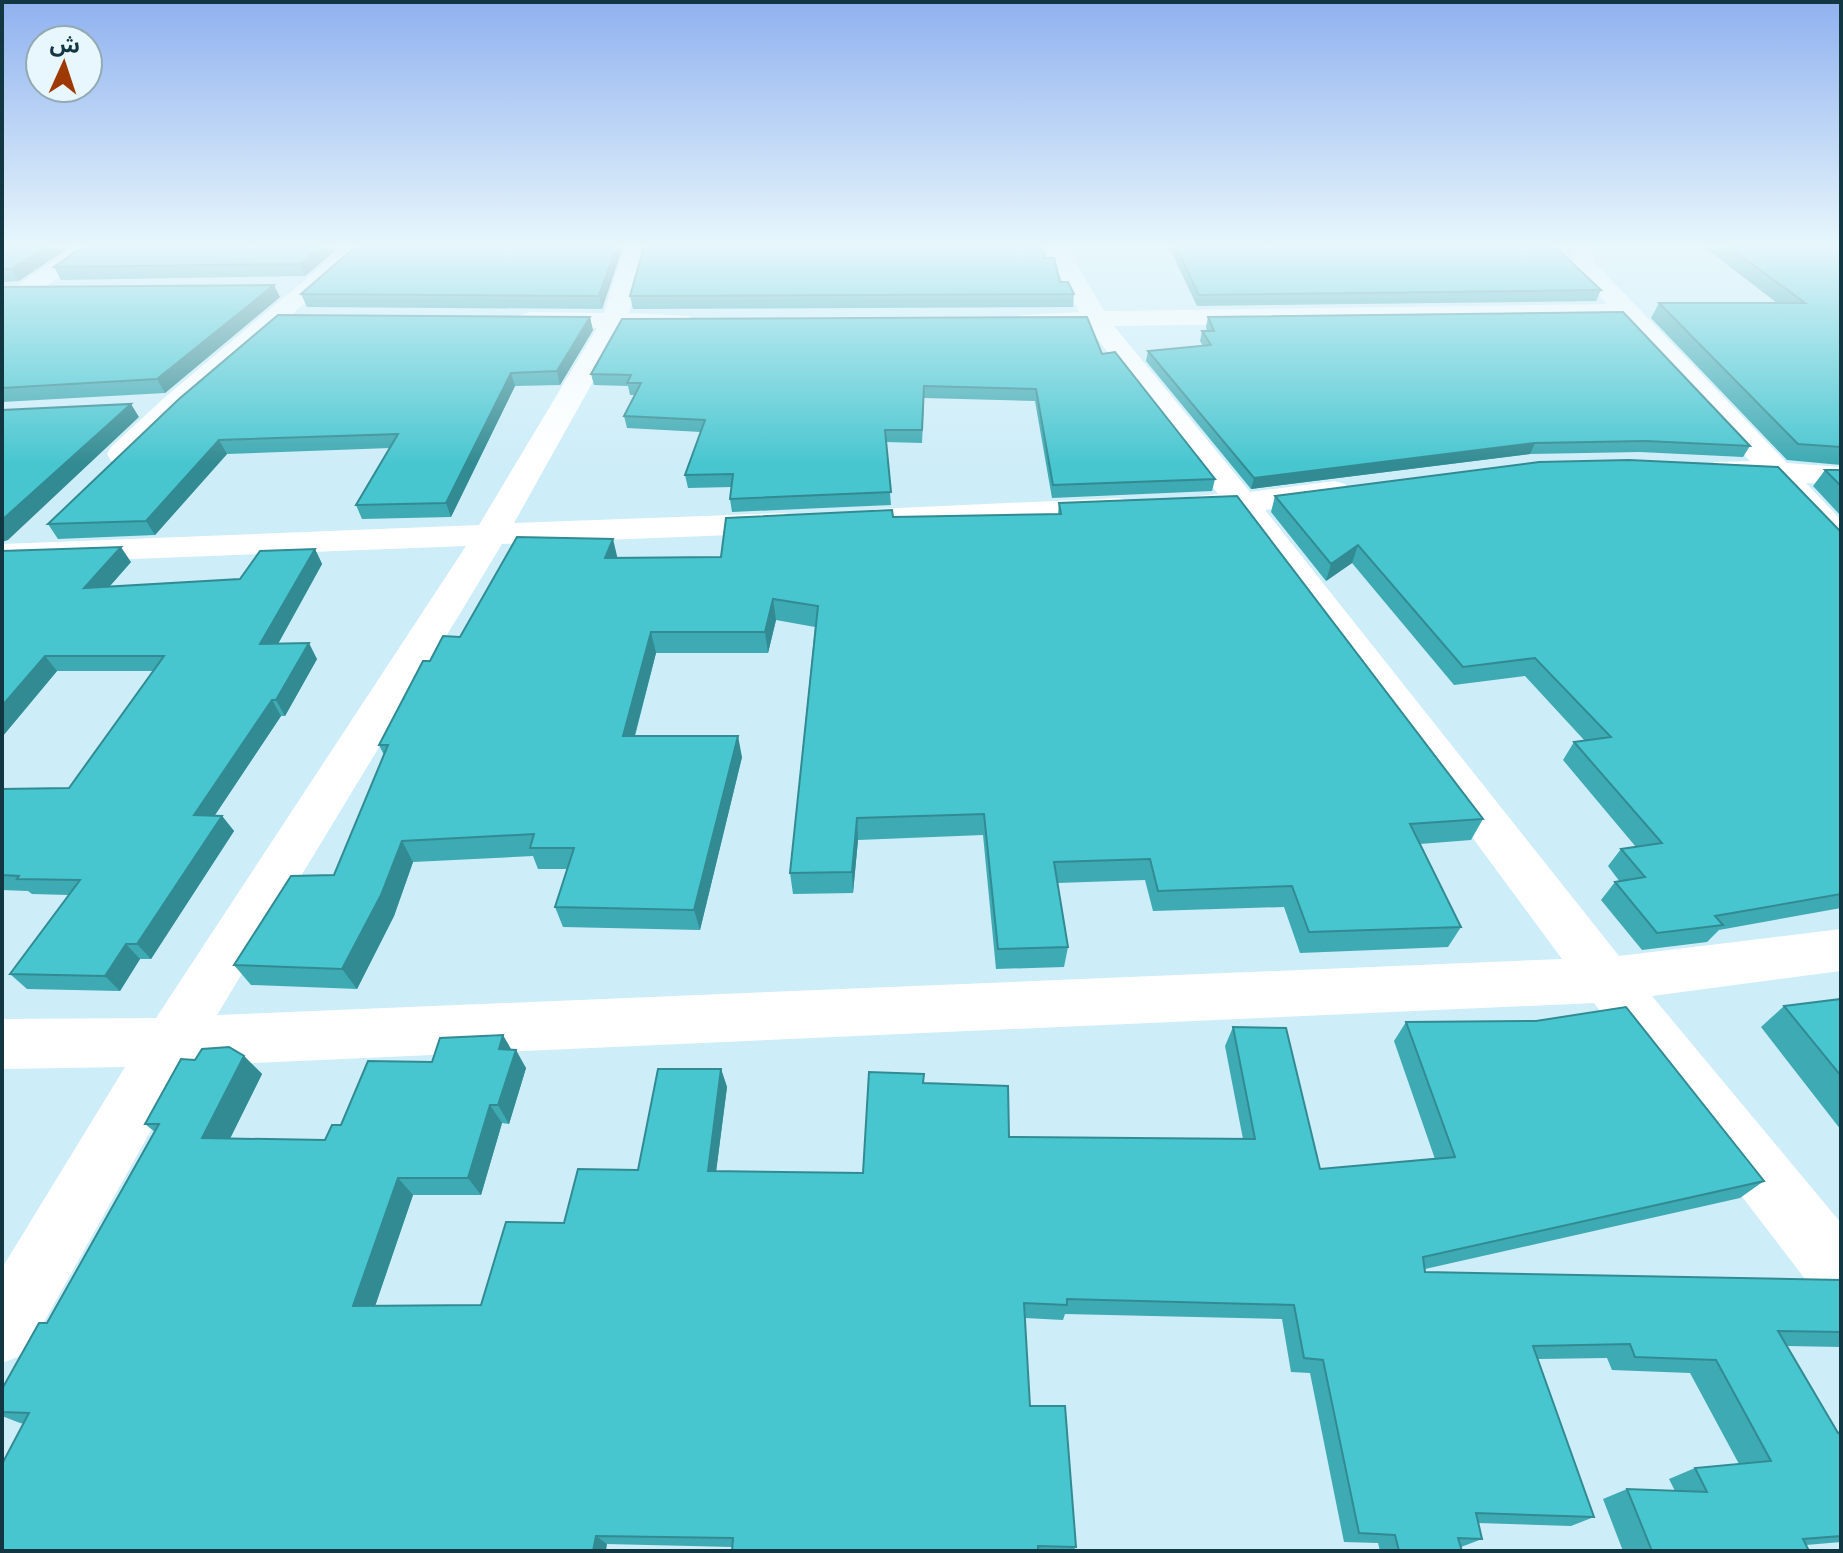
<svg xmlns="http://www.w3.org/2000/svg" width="1843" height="1553" font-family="'Open Sans','Noto Sans Arabic',sans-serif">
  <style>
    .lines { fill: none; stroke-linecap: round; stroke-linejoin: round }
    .minor { fill: #fff; fill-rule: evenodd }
    .wall { fill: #3eaab3 }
    .shaded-wall { fill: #328b92 }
    .building { fill: #48c6d0; stroke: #328b92; stroke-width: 2 }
  </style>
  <rect width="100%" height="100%" fill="#cdedf8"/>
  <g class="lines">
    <path class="minor" d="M75,247H101L11,311L2,313V295Z
      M344,247H368L184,410L133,461L122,463L111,461L107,454L111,447L164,398Z
      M624,247H646L629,313L690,316L694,321L690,326L681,329L623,328L514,523L783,513L795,516L800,523L795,530L783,533L502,544L217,1015L1562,959L1233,513L1183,516L1171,513L1167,506L1171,499L1218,494L1088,327L1030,328L1021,325L1017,320L1021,315L1079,312L1045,247H1067L1104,311L1607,304L1573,265L1570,247H1592L1595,263L1787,463L1841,467V485L1806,483L1841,520V550L1829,547L1768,481L1714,476L1709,469L1714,462L1750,461L1620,319L1114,326L1250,492L1334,481L1345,484L1350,491L1345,498L1265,510L1619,956L1841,929V971L1652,996L1841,1223V1305L1818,1296L1594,1003L187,1066L26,1354L2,1363V1268L125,1067L2,1069V1019L156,1018L466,546L2,564V544L479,525L597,328H530L521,325L517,320L521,315L530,312L604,313Z
      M1119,498L1131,501L1135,508L1131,515L876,529L864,526L859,519L864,512L876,509Z"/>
  </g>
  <path class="wall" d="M2,247L19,281L2,282Z
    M339,247L305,276L61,280L54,267Z
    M623,247L602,309L307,307L301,294Z
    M1169,247H1555L1601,290L1596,301L1197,306Z
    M1704,247H1841V465L1787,460L1651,318L1659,303H1777Z
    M1044,258L1060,282L1074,294L1073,307L633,309L630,296Z
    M2,287L280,297L165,393L2,402Z
    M1208,317L1750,446L1743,457L1640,452L1530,454L1251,489L1146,361L1148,351L1203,346L1200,341L1202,331H1207L1206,327Z
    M593,330L560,385L515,386L451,517L362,519L356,505L390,448L227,454L155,535L58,539L48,524L179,399Z
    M1102,354L1215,479L1212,491L1052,498L1035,401L924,398L922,443L886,442L891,505L732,512L730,499L732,487L688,488L685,475L701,432L627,428L624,416L635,395H630L628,386L594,385L591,374Z
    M1825,470H1841V516L1813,486Z
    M1275,496L1841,532V908L1719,930L1707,942L1642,950L1601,900L1615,882H1620L1608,866L1621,849L1636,847L1563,760L1574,742L1585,741L1525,676L1454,685L1352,563L1326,581L1271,512Z
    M1059,503L1483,819L1471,840L1420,844L1461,927L1448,947L1300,953L1284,907L1153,911L1145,880L1057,883L1068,947L1064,967L996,969L983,835L858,840L853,893L793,894L790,873L815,627L776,620L768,653H656L635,736L742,757L700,930L563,927L555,907L567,869H538L533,856L413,862L394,916L357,989L251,985L234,965L334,875L384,755L379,745L430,661L460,637L618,558L721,557L893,517L1058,514Z
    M315,549L322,564L278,644L317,659L285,716H281L215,815L222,816L234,831L151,959H140L120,991L27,989L10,974L69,895L32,894L28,891L2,890V789L69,788L153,671H57L2,737V551L131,562L109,587L240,579Z
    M1841,999V1130L1761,1027L1784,1006Z
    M1406,1022L1764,1181L1740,1198L1425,1269V1272L1841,1280V1347L1787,1346L1838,1433L1841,1432V1542L1806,1545L1809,1551H1623L1603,1499L1627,1489L1675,1491L1669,1479L1695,1468L1739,1464L1690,1373L1612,1370L1607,1358L1538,1359L1594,1517L1571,1526L1478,1523L1482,1539L1461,1547L1462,1551H1380L1378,1543L1344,1542L1310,1373L1291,1372L1282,1319L1065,1314L1063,1320L1025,1318L1030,1406L1076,1547L1073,1551H732V1547L607,1544L20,1423L2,1416V1389L47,1323L155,1132L145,1124L195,1060L244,1056L262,1074L230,1138L325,1140L341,1125L432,1062L511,1049L526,1068L509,1124L502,1123L481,1195H413L375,1306L481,1305L564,1223L638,1170L721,1069L727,1087L716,1171L863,1173L924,1083L1009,1137L1243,1139L1225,1046L1233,1027L1320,1169L1435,1159L1394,1041Z"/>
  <path class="shaded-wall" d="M45,247H70L19,281L12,269Z
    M320,247H339L305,276L300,264Z
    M616,247H623L602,309L599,296Z
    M274,285L280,297L165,393L157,379Z
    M590,317L593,330L560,385L557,371Z
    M511,373L515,386L451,517L446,503Z
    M131,404L139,417L8,540L2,542V520Z
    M219,440L227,454L155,535L146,521Z
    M1535,443L1530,454L1251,489L1254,478Z
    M613,539L618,560L605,558Z
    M1358,545L1352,563L1326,581L1331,564Z
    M121,547L131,562L95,603L84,588Z
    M315,549L322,564L269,660L260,644Z
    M773,599L776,620L768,653L765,632Z
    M651,632L656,653L629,757L623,736Z
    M309,643L317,659L285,716L276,700Z
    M45,656L57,671L2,737V706Z
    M272,700L281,716L205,830L194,815Z
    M738,736L742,757L700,930L694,910Z
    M222,816L234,831L151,959L137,944Z
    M857,818L858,840L853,893L852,872Z
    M402,841L413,862L394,916L357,989L342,969Z
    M126,944L140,959L120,991L105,976Z
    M503,1035L514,1054L516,1050L526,1068L509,1124L498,1105L499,1049Z
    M244,1056L262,1074L222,1155L202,1138Z
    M721,1069L727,1087L714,1188L708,1171Z
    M490,1105L502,1123L481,1195L468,1178Z
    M398,1178L413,1195L370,1321L353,1306Z
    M596,1536L607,1544L606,1551H593Z"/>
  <path class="building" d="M2,247H45L12,269H2Z
    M82,247H320L300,264L54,267Z
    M355,247H616L599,296L301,294Z
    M644,247H1043L1044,258H1054L1060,282H1068L1074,294L630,296Z
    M1176,247H1555L1601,290L1199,295Z
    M1729,247H1841V447L1798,444L1659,303H1805Z
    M274,285L157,379L2,388V287Z
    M1623,312L1750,446L1646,441L1535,443L1254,478L1148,351L1211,345L1202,331H1214L1208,317Z
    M278,315L590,317L557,371L511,373L446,503L356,505L398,434L219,440L146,521L48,524L179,399Z
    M1087,317L1102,354L1115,352L1215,479L1053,485L1036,389L924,386L922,430H885L891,492L730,499L733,474L685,475L705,420L624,416L641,383H627L631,375L591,374L622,319Z
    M131,404L2,520V410Z
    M1629,460L1778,467L1841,532V894L1715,916L1723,925L1657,933L1615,882L1645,877L1621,849L1662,843L1574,742L1611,737L1535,658L1463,667L1358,545L1331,564L1275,496L1539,462Z
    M1825,470H1841V486Z
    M1237,496L1483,819L1410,824L1461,927L1309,932L1292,886L1158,891L1150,859L1054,862L1068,947L998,949L984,814L857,818L852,872L790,873L818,606L773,599L765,632H651L623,736H738L694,910L555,907L574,848H530L534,834L402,841L381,895L342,969L234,965L291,876L334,875L388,745H379L423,661H430L443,636L460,637L517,537L613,539L605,558L721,557L726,518L892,510L893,517L1061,514L1059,503Z
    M121,547L84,588L240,579L260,551L315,549L260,644L309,643L276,700H272L194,815L222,816L137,944H126L105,976L10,974L80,880L17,879L19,876L2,875V789L69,788L164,656H45L2,706V551Z
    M1841,999V1076L1784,1006Z
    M1626,1007L1764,1181L1423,1257L1425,1272L1841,1280V1332L1778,1331L1838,1433L1841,1432V1536L1803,1539L1809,1551H1652L1627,1489L1707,1492L1695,1468L1771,1461L1716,1360L1635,1357L1630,1344L1533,1346L1594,1517L1476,1513L1482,1539L1458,1538L1462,1551H1399L1395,1535L1359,1533L1323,1360L1304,1358L1294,1305L1067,1299V1305L1024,1303L1030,1406H1065L1076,1547L1038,1546V1551H732L733,1538L596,1536L593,1551H2V1464L29,1413L2,1412V1389L39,1323H47L159,1124H145L181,1059L195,1060L202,1049L229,1047L244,1056L202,1138L325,1140L332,1125H341L368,1061L432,1062L440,1038L503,1035L499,1049L516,1050L498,1105H490L468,1178H398L353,1306L481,1305L506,1222L564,1223L578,1169L638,1170L658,1069H721L708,1171L863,1173L869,1072L924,1074L923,1083L1008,1086L1009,1137L1255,1139L1233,1027L1286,1028L1320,1169L1455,1157L1406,1022L1536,1021Z"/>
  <linearGradient id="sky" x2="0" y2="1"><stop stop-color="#8fb1ef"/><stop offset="0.53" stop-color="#e8f7fc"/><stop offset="1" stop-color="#e8f7fc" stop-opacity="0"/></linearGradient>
  <rect width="1843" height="464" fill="url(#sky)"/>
  <rect width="1843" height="1553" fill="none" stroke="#123743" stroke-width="8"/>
  <g transform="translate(64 64) rotate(3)"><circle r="38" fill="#e7f7fd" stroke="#92aab3" stroke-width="2"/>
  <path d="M0-6L14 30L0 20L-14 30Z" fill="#9e3a01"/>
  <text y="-12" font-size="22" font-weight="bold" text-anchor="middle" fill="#123743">ش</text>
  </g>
</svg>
